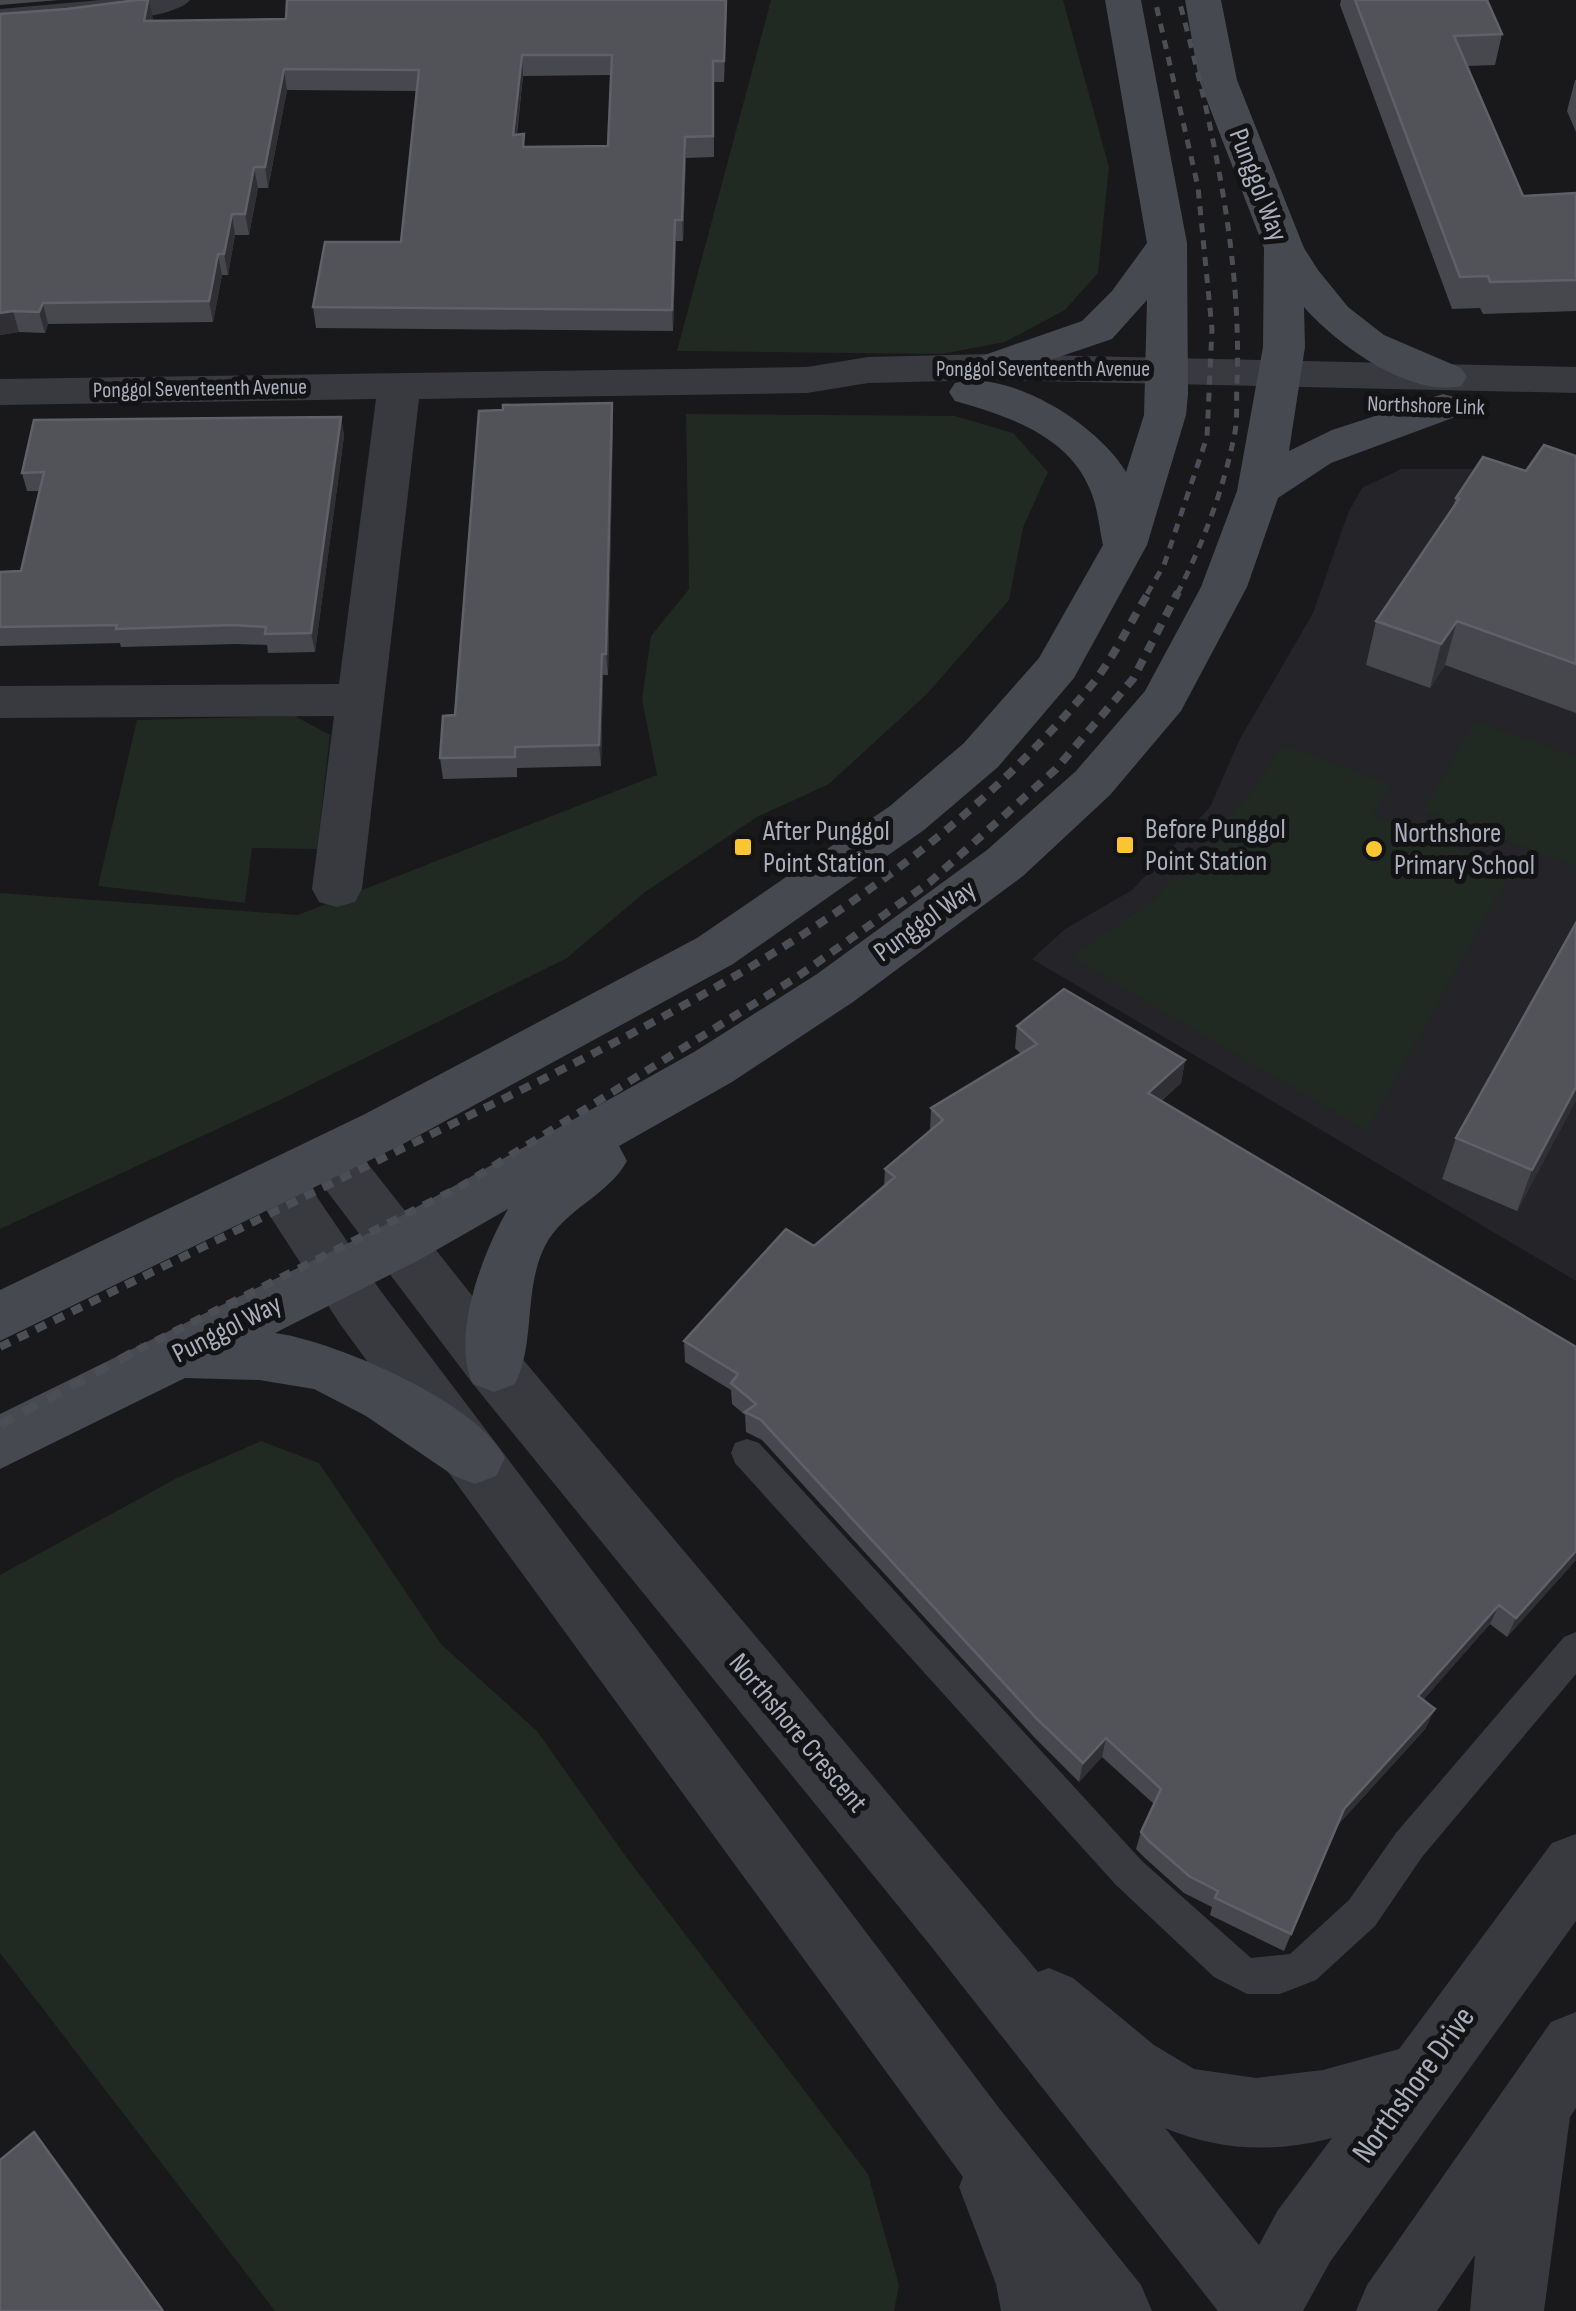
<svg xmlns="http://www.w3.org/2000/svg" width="1576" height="2311" font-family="'Sofia Sans Condensed',sans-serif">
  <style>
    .built { fill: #252428 }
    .green { fill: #202922 }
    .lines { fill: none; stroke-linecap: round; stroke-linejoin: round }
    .service { fill: #393a40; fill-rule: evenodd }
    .minor { fill: #393a40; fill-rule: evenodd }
    .secondary { fill: #474950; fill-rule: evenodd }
    .rail-far2 { stroke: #4c4e55; stroke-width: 5; stroke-dasharray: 9 8; stroke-linecap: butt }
    .rail-far1 { stroke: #4c4e55; stroke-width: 8; stroke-dasharray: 11 9; stroke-linecap: butt }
    .rail { stroke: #4c4e55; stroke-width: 9; stroke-dasharray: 15 12; stroke-linecap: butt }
    .wall { fill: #47484d; fill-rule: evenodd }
    .shaded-wall { fill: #303034 }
    .building { fill: #525359; stroke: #606168; stroke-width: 2.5; fill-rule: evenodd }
    .poi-dot { fill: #f9c632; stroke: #131316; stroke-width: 4 }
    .labels { text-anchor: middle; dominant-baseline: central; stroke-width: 10; stroke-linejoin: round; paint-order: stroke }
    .far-street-label { font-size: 22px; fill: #aaaebb; stroke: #131316 }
    .street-label { font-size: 28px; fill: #aaaebb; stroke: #131316 }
    .poi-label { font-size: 28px; fill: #aaaebb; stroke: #131316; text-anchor: start }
    .near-street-label { font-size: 32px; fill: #aaaebb; stroke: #131316 }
  </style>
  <rect width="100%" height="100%" fill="#19181b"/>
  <path class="built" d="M1401,469H1576V1281L1032,959L1065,929L1132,890L1210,807L1240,739L1313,613L1348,513L1362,488Z"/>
  <path class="green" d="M771,0H1063L1109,167L1098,273L1065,310L1005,342L942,354L677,351Z
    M686,414L955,416L1013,433L1048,472L1023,528L1009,600L927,694L829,784L757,817L645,892L567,958L278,1101L0,1229V893L298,915L657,775L642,699L651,636L689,589Z
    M295,716L330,735L317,849L252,848L245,903L98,886L137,720Z
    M1475,721L1576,756V866L1423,810Z
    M1283,744L1391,784L1373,815L1512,870L1367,1131L1070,957L1151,902L1253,790Z
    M261,1441L319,1463L441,1644L537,1731L627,1858L868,2174L899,2285L894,2311H275L0,1953V1575L177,1478Z"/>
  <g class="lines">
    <path class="service" d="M747,1439L759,1443L1142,1861L1251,1958L1290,1954L1349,1900L1396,1833L1564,1637L1576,1632V1674L1422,1857L1375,1926L1316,1980L1280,1994H1247L1214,1977L1116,1885L735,1463L731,1453L735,1443Z"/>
    <path class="minor" d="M101,0H190C174,23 34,28 0,31V9Z
      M991,354L1576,367V393L991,380L868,383L807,393L419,399L362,889L355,902L337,907L319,902L312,889L334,716L0,718V686L339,684L376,399L0,405V379L807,367L868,357Z
      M330,1133L349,1140L515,1350L1038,1972L1049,1968L1073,1978L1154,2045L1194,2069L1256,2078L1323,2070L1399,2049L1552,1843L1576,1834V1921L1330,2262L1303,2311H1218L930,1945L473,1384L311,1170L303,1155L311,1140ZM1165,2128C1220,2151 1274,2153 1332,2138L1278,2210L1259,2245Z
      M276,1160L296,1166L380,1290L999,2108L1141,2285L1152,2311H1001L996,2284L959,2187L963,2177L340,1324L248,1182L256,1166Z
      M1576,2012V2108L1570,2117L1544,2311H1470L1475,2255L1437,2311H1356L1367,2285L1551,2022Z"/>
    <path class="secondary" d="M1105,0H1141L1187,243L1188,394L1186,415L1147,545L1074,678L998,767L924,830L733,964L403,1144L0,1341V1290L365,1114L697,938L890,806L964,743L1039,658L1103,545C1099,527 1098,509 1091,492C1070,436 1008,416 955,401L949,392L955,383C1010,369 1098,425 1126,472L1144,415L1147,300L1112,339L991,380L976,376L970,367L976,358L1082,321L1112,291L1147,243Z
      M1185,0H1221L1237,80L1304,248L1318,270L1348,307L1384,335L1461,368L1467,377L1461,386C1411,398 1336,344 1304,307L1305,347L1289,451L1332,430L1443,394L1458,398L1464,407L1458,416L1331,463L1278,498L1247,587L1181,711L1110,795L1023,876L853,1002L732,1082L619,1146L627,1161C608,1196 564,1209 545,1246C523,1290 536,1342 515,1384L494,1392L473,1384C450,1337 483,1252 508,1209L419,1260L275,1333C335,1341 479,1403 505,1458L496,1476L475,1484L454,1476L366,1416L314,1389L259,1380L185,1378L0,1469V1414L379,1228L694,1052L817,974L987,850L1076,771L1145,691L1201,587L1237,491L1263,347L1264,248L1199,80Z"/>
    <path class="rail-far2" d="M1147,594L1164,565L1207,437L1212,329L1198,187L1155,0
      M1177,594C1202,546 1223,491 1234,437C1238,420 1236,401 1237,383C1242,255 1212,123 1179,0"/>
    <path class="rail-far1" d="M0,1347C147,1275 293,1202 440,1130C682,1011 919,895 1094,682C1115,655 1131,621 1149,592
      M138,1350L460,1187L797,977L930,882L1056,769L1133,679L1178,592"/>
    <path class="rail" d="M0,1425L143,1347"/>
  </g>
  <path class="wall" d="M0,0H59L0,5Z
    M287,0H727L724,82H714V157L686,158L683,241H676L673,331L316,328L313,307L401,242L417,91L287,90L268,188H258L249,235H235L228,275H222L213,322L48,324L45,333L19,332L0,335V14L153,19L152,21L286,19ZM611,75L608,146L525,147L517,134L523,76Z
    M1341,0H1487L1502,34L1495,65L1467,66L1523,196L1576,193V311L1483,314L1480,308L1452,309L1340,5Z
    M1575,80H1576V132L1567,111Z
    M341,417L344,436L315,652L268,653L267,645L237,644L121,647L120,643L0,646V572L21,571L40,491H27L22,473Z
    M613,424L608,675H603L601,766L517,768V777L443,779L440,758L455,715Z
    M1576,456V713L1445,665L1430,688L1366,665L1376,621L1453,507L1456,498L1526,471Z
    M1576,923V1100L1517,1211L1442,1179L1456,1138Z
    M1017,1026L1185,1060L1181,1083L1161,1101L1576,1560L1507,1637L1490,1624L1423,1700L1426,1728L1336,1827L1284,1951L1210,1915L1212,1907L1184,1893L1145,1858L1136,1849L1141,1832L1154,1804L1102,1757L1079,1782L1034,1737L762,1440L746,1432L745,1415L732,1404L731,1390L685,1362L684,1341L814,1246L884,1186L885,1169L930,1131L931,1108L1021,1054L1015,1048Z"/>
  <path class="shaded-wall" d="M149,0L153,19L148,41L144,21Z
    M726,0H727L724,82V61Z
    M522,55L523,76L514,155L513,135Z
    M284,69L287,90L268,188L265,167Z
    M685,137L686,158L683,241L682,220Z
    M254,167L258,188L249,235L245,214Z
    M232,214L235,235L228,275L224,254Z
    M675,220L676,241L673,331L672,310Z
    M218,254L222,275L213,322L209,301Z
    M43,303L48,324L45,333L39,312Z
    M13,311L19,332L0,335V313Z
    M612,403L613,424L608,675L606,654Z
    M341,417L344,436L315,652L311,633Z
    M1457,621L1445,665L1430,688L1441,644Z
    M602,654L603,675L601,766L599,745Z
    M1185,1060L1181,1083L1144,1115L1148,1093Z
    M1576,1087V1100L1517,1211L1532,1170Z
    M1576,1551V1560L1507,1637L1516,1618Z
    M1499,1605L1490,1624L1410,1715L1418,1696Z
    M1435,1709L1426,1728L1336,1827L1284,1951L1344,1809Z
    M1106,1738L1102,1757L1079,1782L1083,1763Z"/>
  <path class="building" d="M137,0H148L144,21L286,19L287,0H726L724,61H713V136L685,137L682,220H675L672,310L313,307L325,242H401L419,70L284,69L265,167H254L245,214H232L224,254H218L209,301L43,303L39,312L13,311L0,313V14L67,9ZM522,55H612L608,146L523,147L524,134L513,135Z
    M1355,0H1487L1502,34L1454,36L1523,196L1576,193V280L1490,282L1488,276L1460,277Z
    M612,403L606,654H602L599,745L515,747V757L440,758L443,716L455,715L479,411L503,410V405Z
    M341,417L311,633L265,634L266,627L233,625L116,629L117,625L0,627V572L21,571L44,472L22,473L34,420Z
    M1544,445L1576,456V664L1457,621L1441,644L1376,621L1459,499L1456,498L1483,457L1526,471Z
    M1576,923V1087L1532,1170L1456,1138Z
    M1064,989L1185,1060L1148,1093L1576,1347V1551L1516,1618L1499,1605L1418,1696L1435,1709L1344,1809L1291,1934L1215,1898L1218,1891L1189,1876L1149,1841L1141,1832L1161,1789L1106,1738L1083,1763L1037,1719L761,1420L745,1412L756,1404L731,1383L738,1374L684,1341L786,1229L814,1246L895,1177L885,1169L943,1120L931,1108L1037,1044L1017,1026Z
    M34,2132L163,2311H0V2160Z"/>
  <g class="poi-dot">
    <rect x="1115" y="835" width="20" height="20" rx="5"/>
    <rect x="733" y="837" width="20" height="20" rx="5"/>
    <circle cx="1374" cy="849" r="10"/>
  </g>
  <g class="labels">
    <g class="far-street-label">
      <text x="1043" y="369">Ponggol Seventeenth Avenue</text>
      <text transform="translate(200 389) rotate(-1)">Ponggol Seventeenth Avenue</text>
      <text transform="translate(1426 406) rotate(2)">Northshore Link</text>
    </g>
    <g class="street-label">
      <text transform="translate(1258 185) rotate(69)">Punggol Way</text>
      <text transform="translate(925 921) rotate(-36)">Punggol Way</text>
      <text transform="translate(227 1329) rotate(-27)">Punggol Way</text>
      <text transform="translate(798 1733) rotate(50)">Northshore Crescent</text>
    </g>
    <g class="poi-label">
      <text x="1145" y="829">Before Punggol<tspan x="1145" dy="32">Point Station</tspan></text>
      <text x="763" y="831">After Punggol<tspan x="763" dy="32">Point Station</tspan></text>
      <text x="1394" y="833">Northshore<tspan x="1394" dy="32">Primary School</tspan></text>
    </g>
    <g class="near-street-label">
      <text transform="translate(1414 2085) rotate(-54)">Northshore Drive</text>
    </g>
  </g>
</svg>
